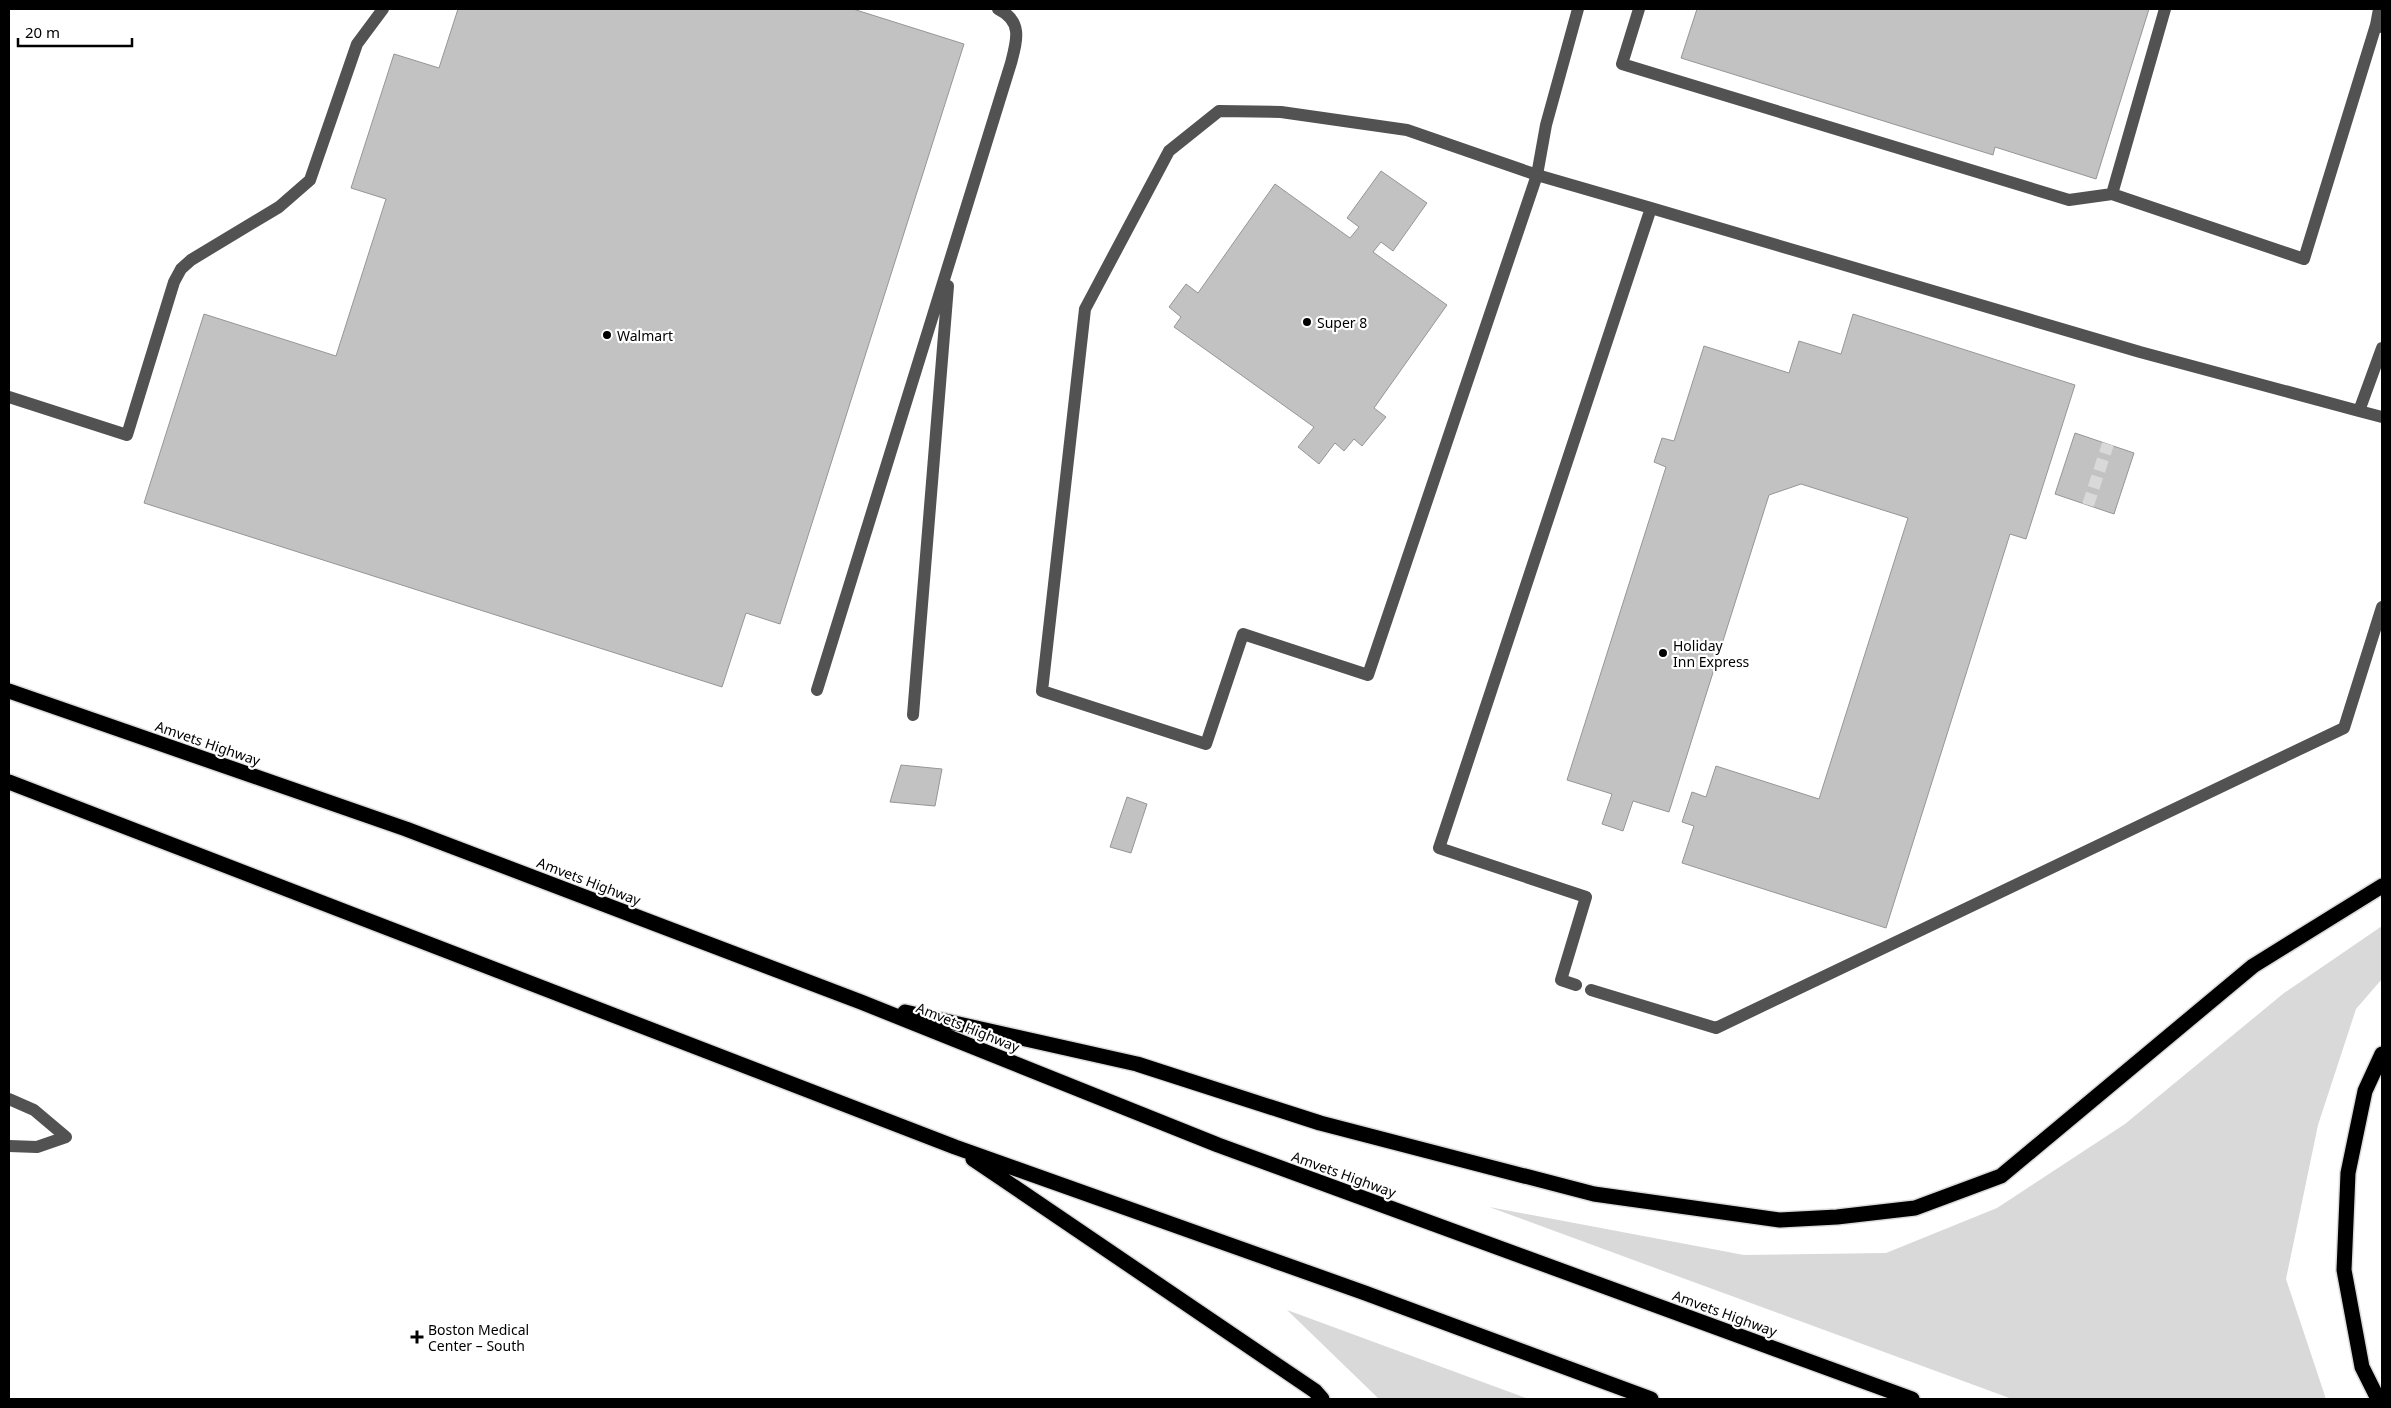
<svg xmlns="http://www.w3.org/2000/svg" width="2391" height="1408" font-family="'Noto Sans',sans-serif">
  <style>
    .green { fill: #d9d9d9 }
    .building { fill: #c2c2c2; stroke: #969696 }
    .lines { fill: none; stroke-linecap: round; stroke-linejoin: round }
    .minor-tunnel { stroke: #d9d9d9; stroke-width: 12; stroke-dasharray: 12 6; stroke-linecap: butt }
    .highway-casing { stroke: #dbdbdb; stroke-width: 18 }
    .minor { stroke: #525252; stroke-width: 12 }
    .highway { stroke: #000; stroke-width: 15 }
    .poi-dot { fill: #000; stroke: #fff; stroke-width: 2 }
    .labels { text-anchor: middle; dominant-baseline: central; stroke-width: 4.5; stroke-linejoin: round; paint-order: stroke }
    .poi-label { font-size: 14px; fill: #000; stroke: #fff; text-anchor: start }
    .street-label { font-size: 14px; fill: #000; stroke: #fff }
  </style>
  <rect width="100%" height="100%" fill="#fff"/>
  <path class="green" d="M2382,926V979L2356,1009L2318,1125L2286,1279L2326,1399H2012L1489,1207L1744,1255L1886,1253L1997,1208L2125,1124L2284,993Z
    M1287,1310L1529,1399H1379Z"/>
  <path class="building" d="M458,9H853L964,44L780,624L746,613L722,687L144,503L204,314L336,356L386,199L351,188L394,54L439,68Z
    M1697,9H2149L2096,179L1995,147L1993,155L1681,58Z
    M1381,171L1427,203L1393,251L1381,242L1373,252L1447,305L1374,408L1386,417L1362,446L1354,439L1344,451L1335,443L1319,464L1298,447L1314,427L1174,327L1181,317L1169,307L1186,284L1198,293L1275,184L1350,238L1359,227L1347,218Z
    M1853,314L2075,385L2026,539L2010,534L1886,928L1682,863L1694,826L1682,822L1692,792L1706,797L1716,766L1819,799L1908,518L1801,484L1769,495L1669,812L1633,801L1623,831L1602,824L1612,794L1567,780L1666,467L1654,462L1662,438L1674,441L1704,346L1789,373L1799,341L1841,354Z
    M2075,433L2134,453L2114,514L2055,494Z
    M901,765L942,769L935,806L890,802Z
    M1127,797L1147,804L1131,853L1110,847Z"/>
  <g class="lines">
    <path class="minor-tunnel" d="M2088,505L2108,444"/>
    <defs>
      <path id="highway" d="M9,691L406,829L861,1002L1218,1145L1912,1399
        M9,782L955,1147L1365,1293L1651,1399
        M905,1012L1137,1064L1320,1123L1594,1194L1780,1220L1837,1217L1915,1208L2001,1176L2253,966L2382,886
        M973,1159L1315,1391L1322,1399
        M2378,1399L2362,1367L2344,1270L2348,1173L2365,1091L2382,1054"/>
    </defs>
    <use href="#highway" class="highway-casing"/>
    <path class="minor" d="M1639,9L1622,64L2069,200L2112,194L2304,259L2376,25
      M2379,9L2376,25L2382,27
      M1219,111L1281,112L1407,130L1537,175L1368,675L1243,634L1206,744L1042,691L1085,309L1169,151Z
      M2112,194L2165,9
      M1651,208L2140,352L2359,411
      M2382,348L2359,411L2382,417
      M9,397L127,435L174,282L181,269L191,260L279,207L310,180L357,44L383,9
      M817,690L1011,63C1017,40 1023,21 998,9
      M913,715L948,286
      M1576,985L1561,980L1586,897L1439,848L1651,208L1537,175L1546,125L1578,9
      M1591,990L1716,1028L2344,728L2382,607
      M9,1099L34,1110L66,1137L37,1147L9,1146"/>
    <use href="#highway" class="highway"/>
  </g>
  <g class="poi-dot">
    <circle cx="1307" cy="322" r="5"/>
    <circle cx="607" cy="335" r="5"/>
    <circle cx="1663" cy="653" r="5"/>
    <path d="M414.5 1329.5h5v5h5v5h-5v5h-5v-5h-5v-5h5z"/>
  </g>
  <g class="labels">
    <g class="poi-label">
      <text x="1317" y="322">Super 8</text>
      <text x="617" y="335">Walmart</text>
      <text x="1673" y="645">Holiday<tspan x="1673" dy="16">Inn Express</tspan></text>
      <text x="428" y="1329">Boston Medical<tspan x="428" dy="16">Center – South</tspan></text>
    </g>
    <g class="street-label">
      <text transform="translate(208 743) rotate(19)">Amvets Highway</text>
      <text transform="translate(589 881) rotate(21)">Amvets Highway</text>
      <text transform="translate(968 1027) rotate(22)">Amvets Highway</text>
      <text transform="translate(1344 1174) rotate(20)">Amvets Highway</text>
      <text transform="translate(1725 1313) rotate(20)">Amvets Highway</text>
    </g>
  </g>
  <rect width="2391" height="1408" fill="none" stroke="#000000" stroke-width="20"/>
  <path d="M18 38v8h114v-8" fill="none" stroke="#000000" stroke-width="2.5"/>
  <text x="25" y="38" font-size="15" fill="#000000" stroke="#ffffff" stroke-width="4" paint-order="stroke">20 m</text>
</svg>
